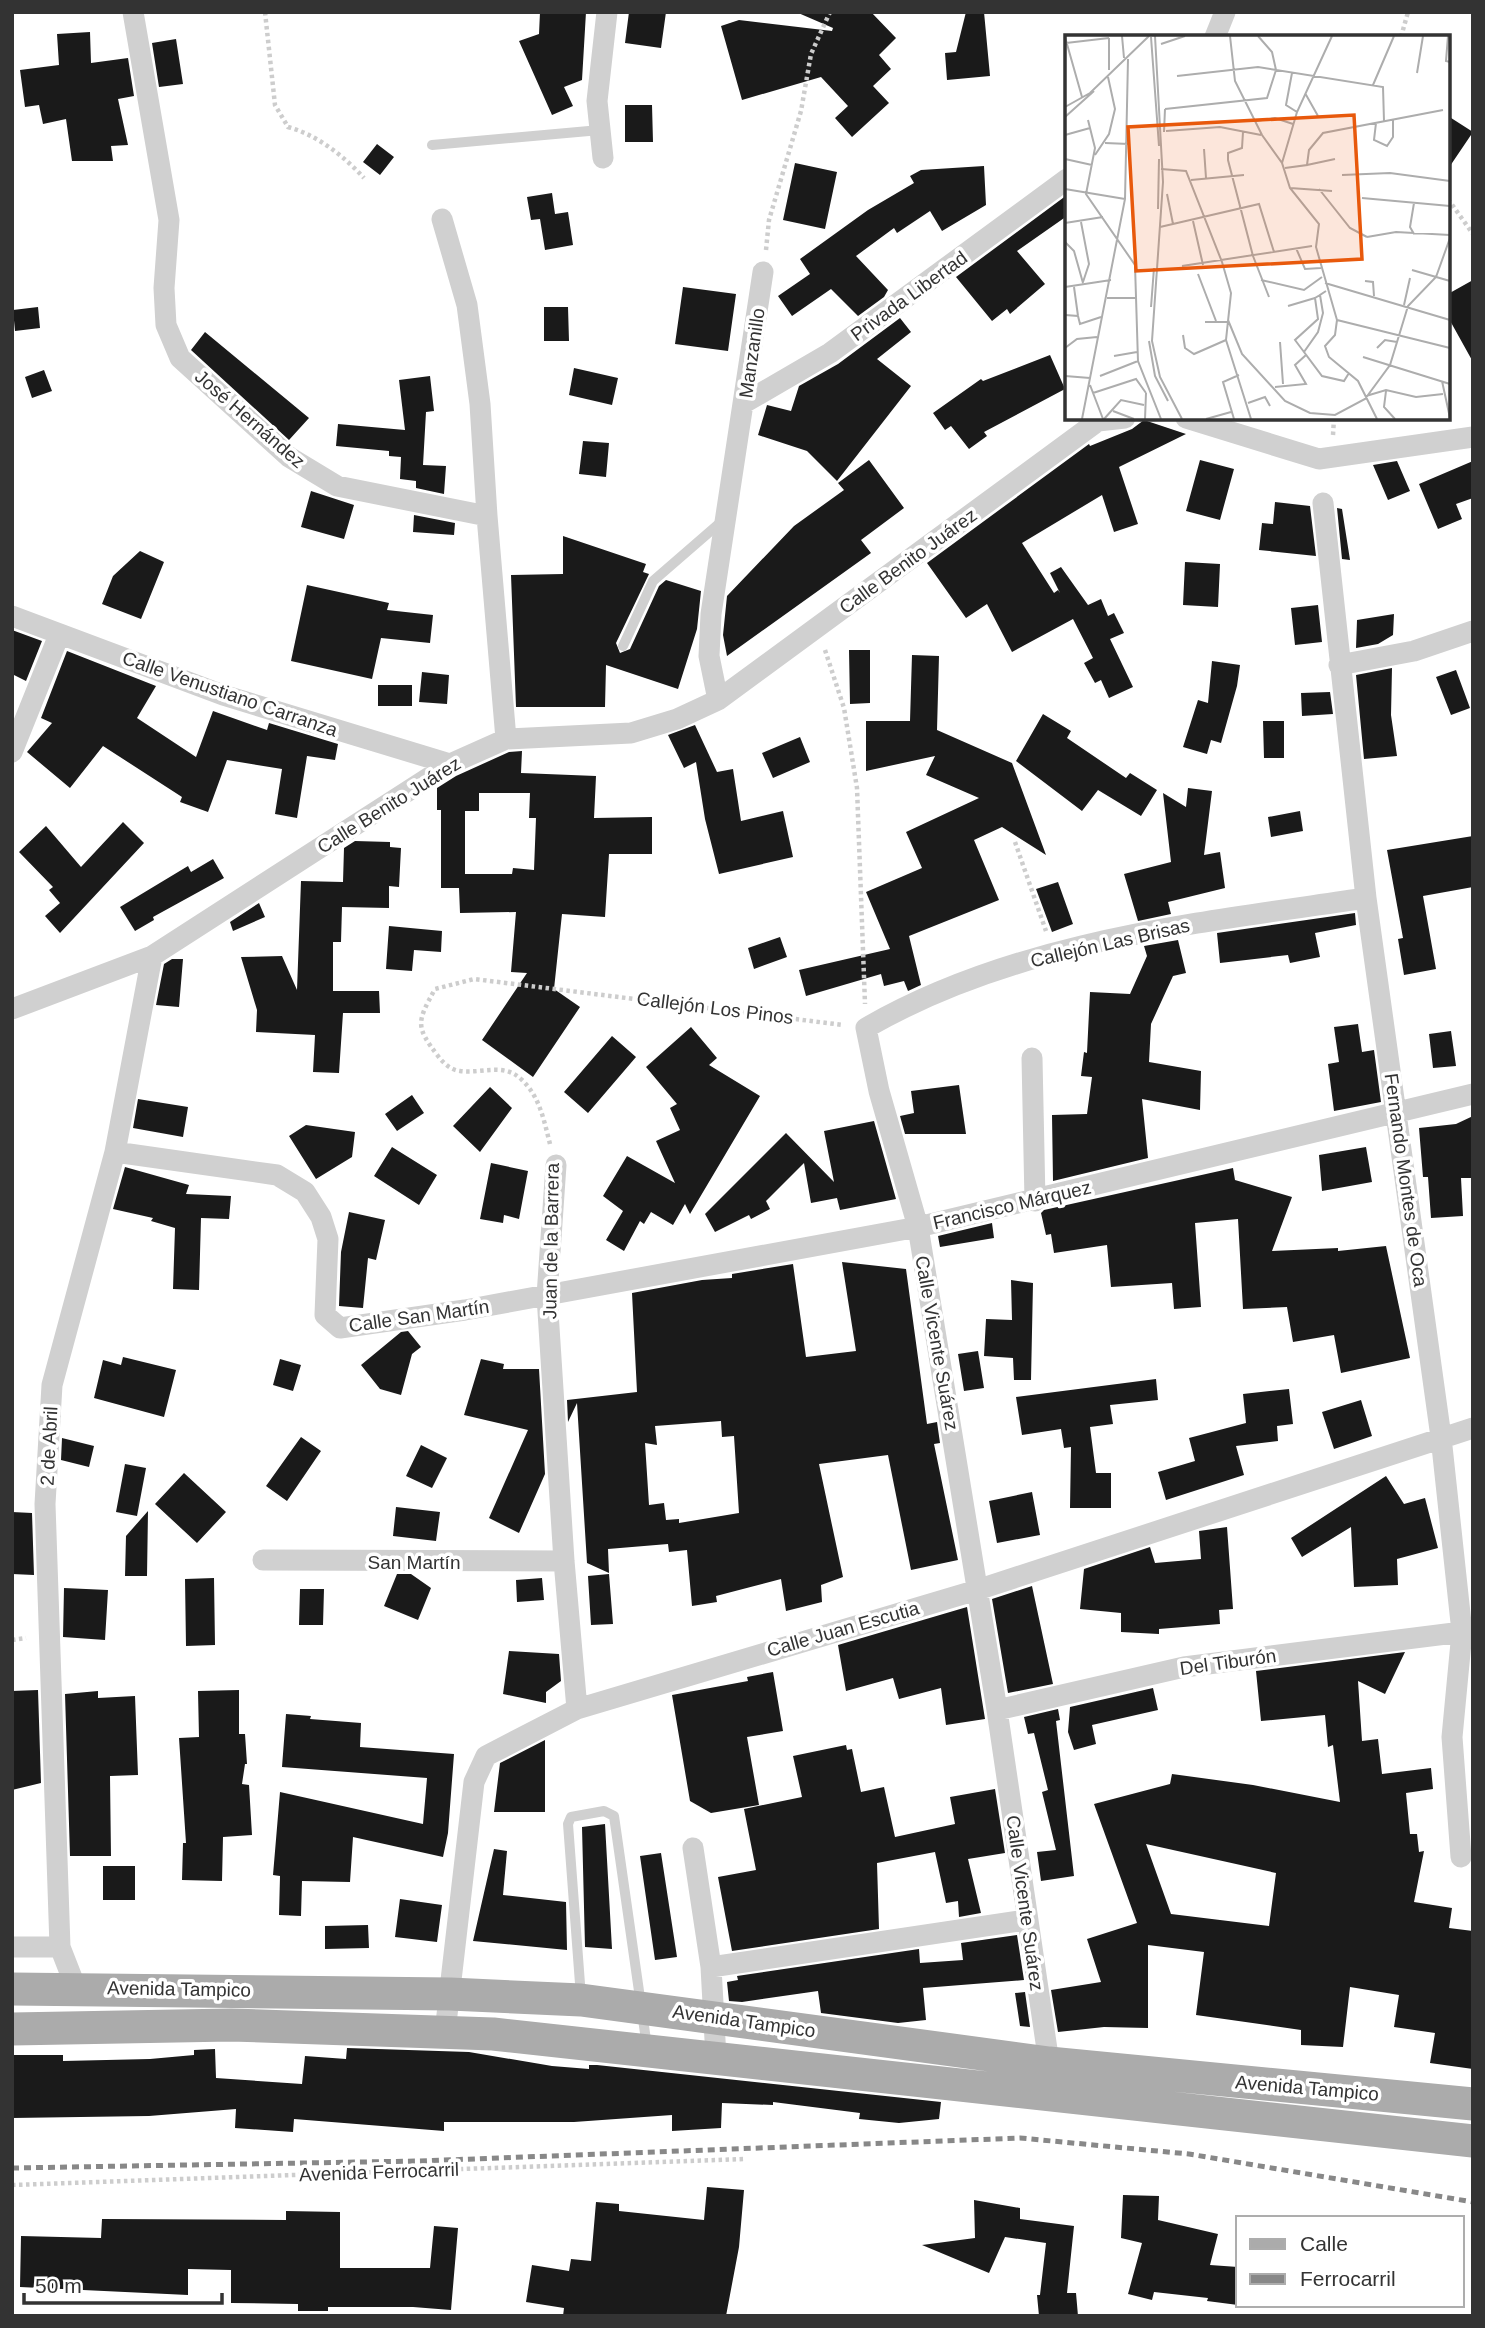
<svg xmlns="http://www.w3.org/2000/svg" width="1485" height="2328" font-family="Helvetica,sans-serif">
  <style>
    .building { fill: #1a1a1a; fill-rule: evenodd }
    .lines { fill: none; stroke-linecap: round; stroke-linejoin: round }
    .path { stroke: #cdcdcd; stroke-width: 4.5; stroke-dasharray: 3.5 3.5; stroke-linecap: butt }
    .lane { stroke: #d0d0d0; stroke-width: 10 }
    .street { stroke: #d0d0d0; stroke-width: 21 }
    .primary { stroke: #ababab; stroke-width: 33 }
    .rail { stroke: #888; stroke-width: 5; stroke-dasharray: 7 5; stroke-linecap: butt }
    .labels { text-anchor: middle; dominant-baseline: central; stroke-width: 7; stroke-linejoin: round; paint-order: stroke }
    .street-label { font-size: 19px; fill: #333; stroke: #fff }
    .inset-road { fill: none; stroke: #adadad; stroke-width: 2 }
    .view { fill: #e8590c; fill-opacity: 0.15; stroke: #e8590c; stroke-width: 3.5 }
    .inset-edge { fill: none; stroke: #333; stroke-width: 3.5 }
  </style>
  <rect width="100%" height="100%" fill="#fff"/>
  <path class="building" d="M540,12H586L582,80L564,87L573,106L552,115L519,41L539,34Z
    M629,12H666L661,48L625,43Z
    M796,12H871L896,38L879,55L891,69L873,86L889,103L852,137L835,118L848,106L821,77L742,100L721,26L739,20L832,31L833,28Z
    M966,12H984L990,76L947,80L945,53L956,52Z
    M90,32L91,63L128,58L134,96L118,99L128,145L111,146L113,161H72L66,119L43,124L39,105L25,107L20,70L59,65L57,34Z
    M176,39L183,84L159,87L152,43Z
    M625,105H652L653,142H625Z
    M1448,116L1473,132L1448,169Z
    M377,144L394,157L380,175L363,162Z
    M795,163L837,172L825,229L783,220Z
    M984,166L986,205L942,231L930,211L897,233L894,228L856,256L888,290L884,297L858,316L831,289L792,316L778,296L810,274L800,259L868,210L914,183L910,176L921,170Z
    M552,193L555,214L568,212L573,245L545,250L540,219L531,220L527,197Z
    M1067,195V216L1017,251L1045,284L1010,314L1007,309L992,321L956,277Z
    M1473,280V362L1448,317V294Z
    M683,287L736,294L728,351L675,344Z
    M38,307L40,328L15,331L13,310Z
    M544,307H568L569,341H544Z
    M900,318L911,332L877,359L911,386L837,481L807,451L758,435L767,405L791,411L799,386L838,364Z
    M205,332L309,418L289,440L191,350Z
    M1050,355L1065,389L984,432L987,436L969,449L951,426L945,430L933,413L981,379L983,381Z
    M574,368L618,378L612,405L569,395Z
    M44,370L52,391L32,398L25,377Z
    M430,376L434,411L426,412L423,465L446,466L444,494L416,488V481L400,479L401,457L389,456V451L336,446L338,424L405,430L399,380Z
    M1144,420L1186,434L1119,467L1138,524L1114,532L1102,495L1022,543L1054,593L1058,590L1060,593L1050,573L1061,567L1088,605L1101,599L1108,616L1114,613L1124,633L1110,639L1133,687L1109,698L1101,680L1095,683L1084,663L1093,658L1073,619L1012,652L987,604L966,618L927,563L1089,444L1090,446L1132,429Z
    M583,441L609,443L606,477L579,474Z
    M869,460L904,508L861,540L871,553L727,656L723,635L727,596L794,526L844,490L838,483Z
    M1200,460L1234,469L1220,520L1186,511Z
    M1397,461L1410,491L1388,500L1373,465Z
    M1473,461V498L1456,504L1462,519L1438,529L1419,484Z
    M311,491L354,505L344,539L301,527Z
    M1275,502L1310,506L1316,556L1259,550L1262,523L1273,524Z
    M1337,508L1342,509L1350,560L1342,559Z
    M414,515L455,523L454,535L413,532Z
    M563,536L646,564L643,572L649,574L616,643L620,653L630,649L659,586L666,580L701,591L697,629L678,689L606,665L605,707H516L511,575L563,574Z
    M140,551L164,562L141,619L102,604L113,576Z
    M1185,562L1220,564L1218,607L1183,605Z
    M307,585L389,603L387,610L433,615L430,643L381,638L372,679L291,661Z
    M1318,605L1322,642L1295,645L1291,608Z
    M1394,614L1393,635L1378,644L1356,648L1357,620Z
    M12,630L42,641L26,681L12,674Z
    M849,650H870V703L850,704Z
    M67,651L156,686L137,718L196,757L213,711L267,730L269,723L338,744L335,760L307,756L297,818L275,814L282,769L227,760L208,812L180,802L182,797L103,746L70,788L27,752L52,723L41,718Z
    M912,655L939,656L937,730L1012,763L1046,855L1002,827L974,840L999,900L909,936L921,985L908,991L904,981L884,986L881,974L806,996L799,970L890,949L866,892L922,868L906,832L979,798L926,775L935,756L866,771V721H910Z
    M1212,661L1240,665L1237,686L1221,743L1211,740L1207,754L1183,747L1198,700L1208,703Z
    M1392,668L1391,715L1397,756L1364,759L1356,675Z
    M1456,670L1470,708L1451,715L1436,677Z
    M422,672L449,675L447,704L419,702Z
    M378,685H412V706H378Z
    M1330,692L1333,714L1302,716L1301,693Z
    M1043,714L1071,731L1067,738L1126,778L1130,773L1157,790L1141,816L1098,790L1082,811L1016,761Z
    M1263,721H1284V758H1264Z
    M695,725L717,772L733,769L741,821L783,811L793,857L719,874L705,819L696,762L684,768L668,735Z
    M800,737L810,762L773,778L762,753Z
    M522,751L521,773L596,776L594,818L652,817V854H609L605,917L562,914L554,989L580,1007L533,1077L482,1040L527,973L511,972L516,912L460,913L459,888H441V810H437V788L456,776L509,752ZM479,793H530L529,818H536L534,870L513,868L512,874H465V811H479Z
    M1188,788L1212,791L1204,855L1220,852L1225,888L1168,902L1171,914L1138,921L1124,874L1171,862L1163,793L1186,807Z
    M1300,811L1303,831L1271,837L1268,817Z
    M123,822L144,843L60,933L45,916L60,903L49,890L53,887L19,852L46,826L81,867Z
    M1473,836V887L1423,896L1436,969L1404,975L1398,939L1403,938L1387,850Z
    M355,841L390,842V847L401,848L399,887L389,886V908L342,907L341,942H333V991H379L380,1013H343L339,1073L313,1072L315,1035L256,1032L257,1010L241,957L282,956L297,990L301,881L343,882L344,848Z
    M213,859L224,878L153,917L154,920L135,931L120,907L188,866L191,872Z
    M1058,882L1073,924L1052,932L1036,889Z
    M259,903L265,917L233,931L230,922Z
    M1355,913L1356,925L1315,933L1320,957L1290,963L1288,955L1220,963L1217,933Z
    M389,926L442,931L441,952L414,950L412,971L386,969Z
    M780,937L787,957L754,969L748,948Z
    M1178,940L1186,973L1173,976L1151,1024L1149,1062L1201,1071L1200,1110L1142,1099L1148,1158L1053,1181L1052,1115L1087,1114L1092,1077L1081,1076L1084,1052L1087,1053L1090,992L1130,994L1147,956L1144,946Z
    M172,959H183L179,1007L156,1005L164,964Z
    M1358,1024L1362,1052L1374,1050L1381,1102L1334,1111L1328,1064L1339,1062L1334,1027Z
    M691,1027L717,1058L709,1065L760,1096L690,1214L685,1204L673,1225L651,1212L644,1224L640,1221L624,1251L606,1240L623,1211L603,1196L627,1156L675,1183L656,1141L680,1130L670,1108L677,1104L646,1067Z
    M1451,1031L1456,1066L1433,1068L1429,1034Z
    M612,1036L636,1057L588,1113L564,1092Z
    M959,1085L966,1134H905L900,1116L914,1113L911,1091Z
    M490,1087L512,1108L480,1152L453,1126Z
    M412,1095L424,1113L397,1131L385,1114Z
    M138,1099L188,1107L183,1137L133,1128Z
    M1473,1116V1178H1461L1463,1216L1431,1218L1428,1177H1423L1419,1128L1456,1124Z
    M874,1121L896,1199L840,1210L837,1198L811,1203L804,1163L766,1201L770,1209L751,1219L749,1215L715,1232L705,1214L786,1133L834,1182L824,1131Z
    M306,1125L355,1132L352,1157L316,1179L289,1136Z
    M392,1147L437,1175L419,1205L374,1176Z
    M1366,1147L1372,1182L1322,1191L1319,1155Z
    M491,1163L528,1171L519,1219L504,1215L503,1223L480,1219Z
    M125,1167L189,1185L186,1194L231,1196L229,1219L201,1218L199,1290L173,1289L175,1228L151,1221L153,1218L113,1209Z
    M1233,1168L1235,1180L1292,1197L1272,1251L1338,1248V1251L1386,1246L1410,1358L1341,1373L1334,1335L1293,1342L1287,1307L1243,1309L1238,1219L1195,1223L1201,1307L1174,1309L1172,1283L1111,1287L1107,1245L1054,1253L1051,1234L1046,1235L1041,1213L1044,1210Z
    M349,1212L385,1220L376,1260L368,1258L363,1308L339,1306L341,1252Z
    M992,1223L994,1238L940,1247L938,1236Z
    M842,1262L906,1269L927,1424L937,1422L940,1443L934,1444L958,1560L911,1570L888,1455L819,1464L843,1577L821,1585L822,1602L786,1611L781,1579L716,1596L717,1602L692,1606L687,1550L669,1552L668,1544L608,1549L609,1573L587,1563L577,1403L568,1422L567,1400L637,1392L632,1293L702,1280L732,1278V1274L793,1264L806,1357L856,1351ZM721,1421L722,1437L734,1436L739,1513L679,1523V1519L666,1520L664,1503L649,1505L645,1443L657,1445L655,1426Z
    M1011,1280L1033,1283L1031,1380H1014L1013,1358L984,1356L986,1319L1012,1320Z
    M408,1331L421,1347L412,1354L401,1395L380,1389L361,1365L401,1332Z
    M978,1351L984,1388L964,1391L958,1354Z
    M123,1357L176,1370L164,1417L94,1398L103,1360L121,1365Z
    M280,1359L301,1365L293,1391L273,1385Z
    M481,1359L504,1364L503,1369H539L545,1474L519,1533L489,1518L528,1430L464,1415Z
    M1156,1379L1158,1400L1110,1405L1113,1424L1090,1427L1096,1473H1111V1508H1070L1071,1447L1064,1448L1061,1429L1022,1435L1016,1397Z
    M1289,1389L1293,1424L1277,1426L1278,1441L1236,1446L1244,1475L1166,1500L1158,1472L1195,1461L1189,1438L1246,1423L1243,1394Z
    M1361,1400L1372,1436L1334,1449L1322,1412Z
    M301,1437L321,1451L287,1501L266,1486Z
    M62,1438L94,1446L89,1467L61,1460Z
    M421,1445L447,1458L432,1488L406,1476Z
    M125,1464L146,1468L137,1516L116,1512Z
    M184,1473L226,1512L197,1543L155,1504Z
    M1386,1476L1404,1504L1425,1498L1438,1548L1397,1559L1398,1585L1354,1587L1351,1527L1302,1557L1291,1538Z
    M1032,1492L1040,1535L997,1543L989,1501Z
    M396,1507L440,1512L436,1541L393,1536Z
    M148,1511L147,1576H125L126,1536Z
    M12,1512L32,1513L34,1575L12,1574Z
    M1227,1527L1233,1609L1219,1610L1220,1624L1159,1629V1634L1121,1632V1613L1080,1609L1084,1569L1150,1547L1155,1563L1201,1559L1199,1531Z
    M397,1574H411L431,1588L418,1620L384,1606Z
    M609,1574L613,1624L591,1625L588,1576Z
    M214,1578L215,1645L186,1646L185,1579Z
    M542,1578L544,1600L517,1602L516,1580Z
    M1032,1586L1053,1684L1008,1693L992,1599Z
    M64,1588L108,1590L105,1640L63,1637Z
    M300,1589H324L323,1625H299Z
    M967,1607L985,1719L946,1725L941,1688L899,1699L893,1678L846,1691L838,1645Z
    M509,1651L559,1654L561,1681L546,1692V1703L503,1694Z
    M1405,1652L1385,1694L1358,1681L1362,1741L1378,1739L1382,1774L1431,1768L1433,1789L1406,1793L1410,1834H1417L1419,1852L1424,1851L1414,1902L1452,1908L1449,1928L1473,1931V2069L1430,2063L1435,2033L1394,2027L1399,1995L1350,1987L1343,2047L1301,2045V2030L1196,2015L1204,1952L1148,1945V2028L1104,2027L1058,2032L1051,1990L1101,1982L1087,1939L1137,1923L1094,1804L1170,1784L1172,1774L1253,1785L1340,1802L1333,1745L1328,1747L1325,1715L1261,1721L1256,1671ZM1146,1844L1276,1873L1269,1926L1171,1914Z
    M773,1672L783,1731L747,1737L759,1805L711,1813L690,1801L672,1695L748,1681L747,1677Z
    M1153,1688L1158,1710L1092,1725L1096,1744L1074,1750L1068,1732L1070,1707Z
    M38,1690L41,1783L12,1790V1691Z
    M239,1690V1734H245L247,1764H245L242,1784L249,1785L252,1835L223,1837L222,1881L182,1880L183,1843H186L179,1738L199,1737L198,1691Z
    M98,1691V1698L135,1696L138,1775L110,1776L111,1856H70L65,1694Z
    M1058,1709L1060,1720L1056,1721L1074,1876L1041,1881L1037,1852L1056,1850L1042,1792L1048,1790L1034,1733L1028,1734L1024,1717Z
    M286,1714L311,1716L310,1719L361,1723L360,1747L454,1754L448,1833L443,1857L353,1837L350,1882L302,1881L301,1916L279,1915L280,1876L273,1875L280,1792L423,1824L427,1778L282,1767Z
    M545,1740V1812H494L500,1763Z
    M846,1745L847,1750L852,1749L861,1792L884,1787L895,1837L955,1824L950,1797L995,1789L1005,1853L968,1859L981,1913L959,1917L958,1901L946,1903L935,1852L877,1863L879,1929L732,1951L718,1877L756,1870L744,1809L802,1797L793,1756Z
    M605,1824L612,1949L585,1947L582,1827Z
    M494,1849L507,1851L503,1895L566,1902L567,1950L473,1941Z
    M661,1853L677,1957L655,1960L640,1856Z
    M103,1866H135V1900H103Z
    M400,1899L442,1905L437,1942L395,1937Z
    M368,1925L369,1948L325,1949V1926Z
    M1017,1935L1024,1980L923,1988L926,2020L898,2023L821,2013L818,1991L742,2002L729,2001L727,1982L738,1980L737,1976L919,1949L920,1963L963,1960L961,1943Z
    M1025,1992L1030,2027L1020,2026L1015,1993Z
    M347,2048L469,2052L552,2066L589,2069V2065H597L941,2102L939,2119L899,2123L859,2119L860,2113L773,2102V2105L722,2103L721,2128L672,2131V2115L574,2122H444V2131L294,2119L293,2132L235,2128L236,2109L149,2116L12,2118V2055H63V2061L150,2059L194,2055V2050L215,2049L216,2078L302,2084L305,2056L346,2059Z
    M707,2187L744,2190L739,2247L726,2316H563L564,2308L526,2302L532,2265L569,2271L571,2259L591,2261L596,2202L619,2204V2211L704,2220Z
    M1123,2195L1159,2196L1158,2220L1218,2234L1210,2265L1238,2267V2305L1207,2301L1208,2298L1154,2292L1152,2300L1128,2294L1142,2243L1121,2238Z
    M974,2200L1020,2208V2219L1074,2226L1067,2293H1076L1078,2316H1039L1037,2295H1040L1046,2243L1005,2237L989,2273L922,2245L975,2238Z
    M286,2211L340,2212V2268H430L434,2226L458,2228L451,2310L413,2307H328V2311H298V2304L231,2303V2270L188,2269V2295L20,2287L21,2236L101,2238L102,2219L286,2220Z"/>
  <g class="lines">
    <path class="path" d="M265,12L275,105L288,127C317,135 344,156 364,178
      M1401,37L1408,12
      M1448,199L1473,234
      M766,250L769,220L801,111L811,54L830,12
      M1333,435L1334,418
      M825,650L844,708L857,788L865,1004
      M1015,842L1046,931
      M550,1144C544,1121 540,1097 522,1080C504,1062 482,1074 460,1071C451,1070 443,1063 438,1056C415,1026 417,1022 435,989L474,979L843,1025
      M12,1640L26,1638
      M12,2185L745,2159"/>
    <path class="lane" d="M432,145L600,130
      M623,646L653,581L721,522
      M581,1997L568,1824L571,1817L604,1811L614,1816L647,2047"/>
    <path class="street" d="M133,12L169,220L164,288L166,325L180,358L289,457L337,486L487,516L506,739
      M1215,37L1225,12
      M603,158L597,101L607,12
      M442,219L467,305L480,404L487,516
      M744,403L830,353L1067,179
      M1186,418L1319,459L1473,437
      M1323,503L1366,898L1441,1437L1462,1632L1452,1737L1461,1857
      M12,616L223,695L450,764
      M1339,665L1414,651L1473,631
      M718,700L709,656L711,614L763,272
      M12,752L59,635
      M12,1009L152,956L450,764L506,739L631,733L677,719L718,700L1098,421L1125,418
      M1032,1058L1035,1201
      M115,1152L277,1175L305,1192L321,1217L328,1239L325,1315L340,1328L465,1310L918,1227L1473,1094
      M556,1165L547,1296L564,1561L577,1709
      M263,1560L564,1561
      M997,1710L1184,1667L1462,1632
      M693,1848L711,1967L716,2058
      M12,1947H60L76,1988
      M60,1947L45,1504L52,1385L115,1152L152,956
      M711,1967L1026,1920
      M445,2032L474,1782L486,1756L577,1709L977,1590L1473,1428
      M1049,2063L997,1710L918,1227L879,1091L866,1028C1016,941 1197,923 1366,898"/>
    <path class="primary" d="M12,1989L450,1994L581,2000L1049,2063L1473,2104
      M12,2029L231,2025L493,2034L1473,2141"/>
    <path class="rail" d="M12,2168L420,2161L1020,2138L1189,2154L1473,2202"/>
  </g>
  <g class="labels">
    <g class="street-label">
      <text transform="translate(909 296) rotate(-36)">Privada Libertad</text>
      <text transform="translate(752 353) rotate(-82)">Manzanillo</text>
      <text transform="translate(250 419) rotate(41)">José Hernández</text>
      <text transform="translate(908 561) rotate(-36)">Calle Benito Juárez</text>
      <text transform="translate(230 694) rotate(19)">Calle Venustiano Carranza</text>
      <text transform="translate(389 805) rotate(-32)">Calle Benito Juárez</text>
      <text transform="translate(1110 943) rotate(-13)">Callejón Las Brisas</text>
      <text transform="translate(715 1008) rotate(7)">Callejón Los Pinos</text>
      <text transform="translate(1406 1180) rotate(82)">Fernando Montes de Oca</text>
      <text transform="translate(1012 1205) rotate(-13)">Francisco Márquez</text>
      <text transform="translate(551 1241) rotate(-89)">Juan de la Barrera</text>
      <text transform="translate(419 1316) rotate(-8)">Calle San Martín</text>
      <text transform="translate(937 1343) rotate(80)">Calle Vicente Suárez</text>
      <text transform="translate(49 1446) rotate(-87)">2 de Abril</text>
      <text x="414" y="1562">San Martín</text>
      <text transform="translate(843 1629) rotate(-16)">Calle Juan Escutia</text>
      <text transform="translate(1228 1662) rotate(-8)">Del Tiburón</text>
      <text transform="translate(1025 1903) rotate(82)">Calle Vicente Suárez</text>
      <text transform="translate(179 1989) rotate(1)">Avenida Tampico</text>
      <text transform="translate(744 2021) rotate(8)">Avenida Tampico</text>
      <text transform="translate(1307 2088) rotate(5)">Avenida Tampico</text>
      <text transform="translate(379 2172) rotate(-2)">Avenida Ferrocarril</text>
    </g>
  </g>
  <g transform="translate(1065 35)">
    <rect width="385" height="385" fill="#fff"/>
    <path class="inset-road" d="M57,1L59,23M90,1L98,147L87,306L95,342L117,384M165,1L170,46L197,100L217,128L225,153L254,189L251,212L272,285L270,300L260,311L264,322L293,346L312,384M383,1L381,26L385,27M0,2L17,62M86,2L94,111M1,8L44,3M96,9L120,1M44,35V3M227,38L221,70L232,77M352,38L358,1M112,41L193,32L318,52L319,86M308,50L329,1M240,58L253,81M0,72L25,58L84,1M100,74L202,63L211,35L207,17L193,1M0,82L29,56M23,85L30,113L21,159L70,230L73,326L96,384M191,86L210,83L228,89M311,88L309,105L322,111L328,102V85M101,96L155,92L196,100M99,97L100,74M178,97L177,113L163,118V125L188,221L204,262M0,100L25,93M40,108L64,109M139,114L141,143M30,120L44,99L50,74L43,42M0,124L27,130M217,128L232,77L267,1M242,130L270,124M220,133L242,130L244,115L258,98L378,75M96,134L121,136L157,227L166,258L161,305L186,384M277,140L325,138L385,146M126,145L179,140M225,153L267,156M0,154L60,164M254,154L285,193L302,202M102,159L108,189M297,163L385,171M93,174L94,124M128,186L138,230M16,187L24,229L18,247M0,188L38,182M95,192L194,169L209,217M349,199L345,192L349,168M302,202L331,197L385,200M0,207L9,216L18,248M231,213L240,234L256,233M117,231L247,211M347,235L385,246M133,239L151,286M196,245L239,255L257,242M300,246L308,247L309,261M260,248L385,285M0,252L46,245M9,252L13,281M261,256L255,260L258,278L253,297L239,317L257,341L279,346L284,338M42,263H72M339,270L345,243M223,271L250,263M86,272L89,233M0,280L13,281L15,289L36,282M163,285L177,319L220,366L245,378L270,380L300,364L325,330L343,271L371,242L385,203M272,285L385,313M140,287H162M118,300L120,313L129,319L161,305M84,306L90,341L103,366M215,307L218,349M0,313L12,304L32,302M312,313L320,305L332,307M239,317L230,305L253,284L250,263L255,260M49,321L72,317M298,322L385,349M0,341L25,343M35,341L73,326M377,346L385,383M25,350L38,384M210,352L241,349L230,330L241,320M321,356L319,372L330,384M28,358L71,344L81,358M301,361L321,355L351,362L378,359M183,368L200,362L205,371M48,376L69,384M17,384L60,164L63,24M39,384L56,365L79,370M80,384L81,358M141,384L166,377M169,384L158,347L174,340"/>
    <path class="view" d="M289,80L297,224L71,236L63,92Z"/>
    <rect width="385" height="385" class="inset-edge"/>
  </g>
  <rect width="1485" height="2328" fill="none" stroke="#333333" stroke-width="28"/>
  <rect x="1236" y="2216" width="228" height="91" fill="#ffffff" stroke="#adadad" stroke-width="2"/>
  <rect x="1250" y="2239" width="35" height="10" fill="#ababab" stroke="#adadad" stroke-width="2"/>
  <text x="1300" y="2251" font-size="21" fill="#333333">Calle</text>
  <rect x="1250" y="2274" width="35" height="10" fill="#888888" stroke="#adadad" stroke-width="2"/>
  <text x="1300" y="2286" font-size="21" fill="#333333">Ferrocarril</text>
  <path d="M24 2293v10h198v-10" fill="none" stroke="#333333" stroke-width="3.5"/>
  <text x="35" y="2293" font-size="21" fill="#333333" stroke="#ffffff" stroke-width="5" paint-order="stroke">50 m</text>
</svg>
